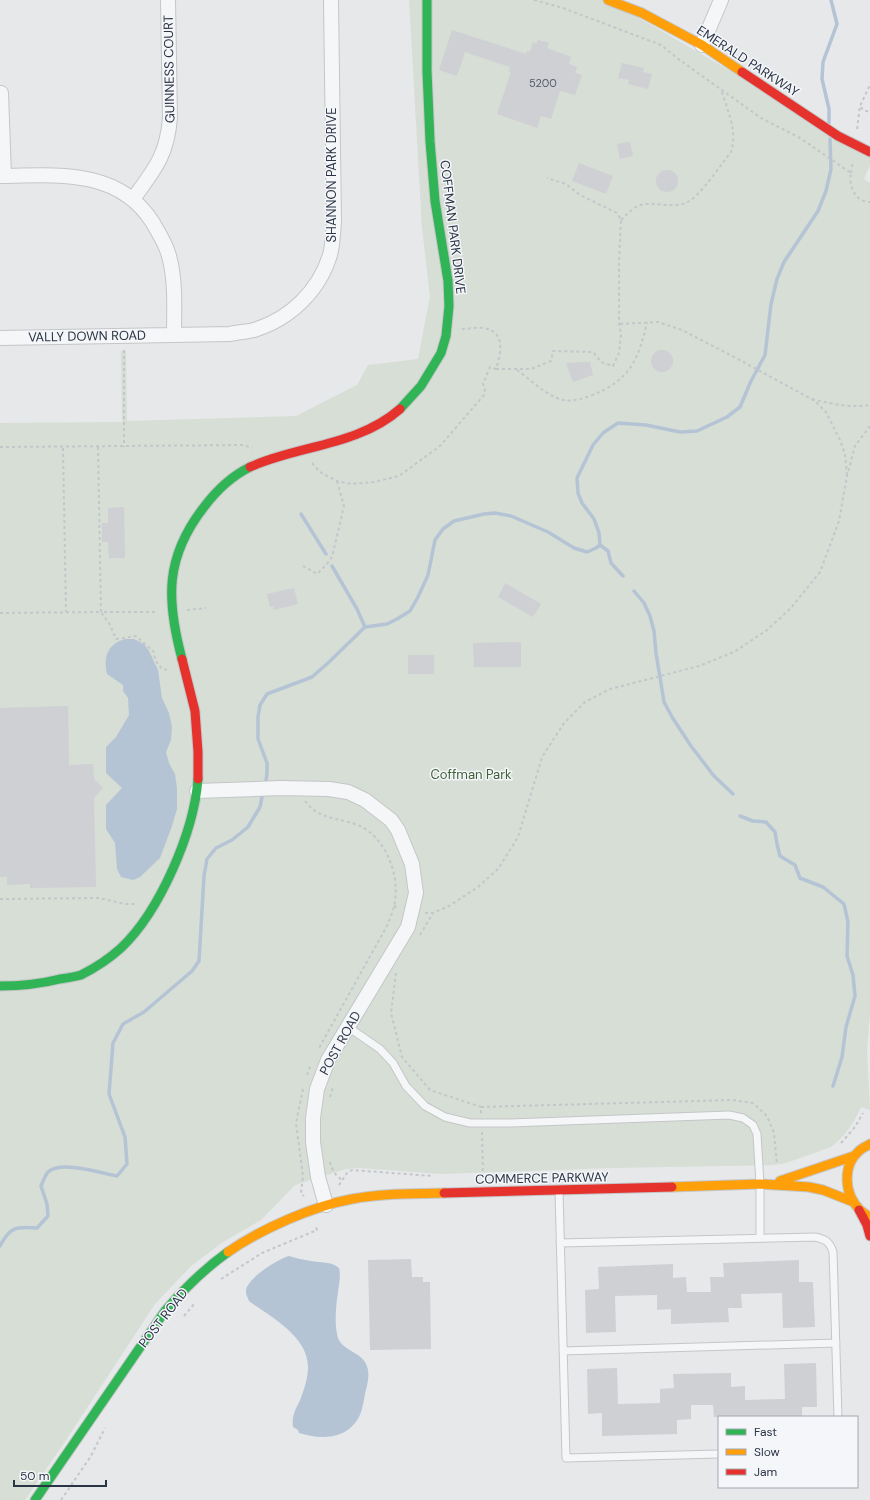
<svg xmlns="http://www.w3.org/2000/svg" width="870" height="1500" font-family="'DM Sans',sans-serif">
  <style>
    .green { fill: #d6ded6 }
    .water { fill: #b4c4d5 }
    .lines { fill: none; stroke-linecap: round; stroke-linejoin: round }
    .stream { stroke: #b4c4d5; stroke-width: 3.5 }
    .building { fill: #ced0d3 }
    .lane-casing { stroke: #c4c6c8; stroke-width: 9 }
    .street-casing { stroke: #c4c6c8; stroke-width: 16 }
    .fast-casing { stroke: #c4c6c8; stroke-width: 11 }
    .slow-casing { stroke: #c4c6c8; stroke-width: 11 }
    .jam-casing { stroke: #c4c6c8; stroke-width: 11 }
    .path { stroke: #c5c6ca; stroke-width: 2; stroke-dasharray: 3 3; stroke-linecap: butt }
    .lane { stroke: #f5f6f7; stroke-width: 7 }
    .street { stroke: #f5f6f7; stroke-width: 14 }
    .fast { stroke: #30b455; stroke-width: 9 }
    .slow { stroke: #ff9f0a; stroke-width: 9 }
    .jam { stroke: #e5322d; stroke-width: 9 }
    .labels { text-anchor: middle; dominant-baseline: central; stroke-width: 3; stroke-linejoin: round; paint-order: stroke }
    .number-label { font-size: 11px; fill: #545c69 }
    .street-label { font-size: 13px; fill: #2b3445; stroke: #f4f6f9 }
    .park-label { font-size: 13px; fill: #3f6138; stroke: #f4f6f9 }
  </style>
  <rect width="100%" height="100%" fill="#e6e8ea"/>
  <path class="green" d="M409,0H608L870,152V165L864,179L870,183V1014L867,1050L870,1110L861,1107C854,1123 845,1136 831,1147L786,1163L774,1165L612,1168L442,1174L359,1168L346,1169L295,1185L261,1220L223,1242L191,1266L155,1304L64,1443L25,1500H0V423L122,422L121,351H126L127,421L296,416L357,385L368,365L418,359L430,296L422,228Z"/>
  <path class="water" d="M125,639H134L144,644L149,651L158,670L162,698L169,713L172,727L171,740L166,752L169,763L175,774L177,788V809L172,826L160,858L140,877L133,880L121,877L117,869L115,843L106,829V805L122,788L106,773V747L116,737L129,715L128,698L123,691V685L107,674C103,658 107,644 125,639Z
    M289,1256C296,1258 304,1260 311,1261C321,1263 331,1261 339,1268C341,1276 339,1284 338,1292C336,1306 334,1324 338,1338C343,1351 361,1352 366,1364C371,1374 367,1384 365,1394C363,1404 362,1415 355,1423C342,1440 318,1439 299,1433L298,1430L293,1427C291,1413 298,1407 302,1395C305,1386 308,1377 308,1368C309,1337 271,1317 249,1301C248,1298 246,1295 246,1292C245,1279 278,1259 289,1256Z"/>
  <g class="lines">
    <path class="stream" d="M829,123V109L822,79L823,62L837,24L831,0
      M301,514L326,554
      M600,545L608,551L611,563L623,576
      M332,566L357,609L365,627
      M634,591L644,603L650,616L654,631L656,653L664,702L672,717L691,746L714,776L733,794
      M265,786L267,774V763L258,739V717L260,705L267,694L312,677L328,663L365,627L387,624L397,619L410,611L418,597L428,575L435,540L443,529L454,521L484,514L495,513L511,516L548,532L574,548L587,552L596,548L600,545L599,533L594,519L582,503L578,493L577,478L593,445L603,433L618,423L646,425L680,432L697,431L727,417L740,407L751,381L765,355L771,304L777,279L784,262L818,211L826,191L831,169L830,139
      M740,816L753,821L766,822L775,832L777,844L780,856L795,865L800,878L823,887L844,904L848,922L847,956L853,975L855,996L846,1027L842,1057L833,1086
      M0,1246C10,1227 16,1226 37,1228L48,1216L47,1204L41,1186C43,1182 45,1175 48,1172C61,1160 101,1173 117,1176L127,1164L125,1137L109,1094L113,1043L123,1024L144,1012L192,971L199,961L204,876L207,859L216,848L232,840L248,827L260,807L263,792"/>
  </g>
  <path class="building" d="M452,30L526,54L527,51L530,52L533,42L536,44L538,40L549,43L547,48L571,57L569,64L577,67L575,73L582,75L575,95L560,91L551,119L541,116L537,128L497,114L511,72H509L510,67L465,52L457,76L439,70Z
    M622,63L644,68L643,72L652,74L648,89L628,84L629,80L618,78Z
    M630,142L633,156L620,159L617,144Z
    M579,163L613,176L606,194L572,181Z
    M656 181a11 11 0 1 1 22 0a11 11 0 1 1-22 0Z
    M651 361a11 11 0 1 1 22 0a11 11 0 1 1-22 0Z
    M590,362L593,375L573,382L566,363Z
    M124,507L125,558H109L108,542H102V523H108V508Z
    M505,583L541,604L533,617L498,597Z
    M294,588L298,604L274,610L273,606L270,607L267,594Z
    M521,642V667H474L473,643Z
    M408,655H434V674H408Z
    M68,706L69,765L93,764L94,779L103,788L94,798L96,887L30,888V884L7,885V877H0V708Z
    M411,1259L412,1277H423V1282H430L431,1349L370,1350L368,1260Z
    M799,1260V1282H813L815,1327L783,1328L782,1293L741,1294L742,1308H728L729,1322L671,1324V1309L657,1310V1295L615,1296L616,1332L586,1333L585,1290L599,1289L598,1267L673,1264V1278L686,1277L687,1292H711L710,1277H724L723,1263Z
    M816,1363L817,1407H802V1417H714L713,1405H691V1419L677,1420V1434L602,1436V1413L588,1414L587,1369L617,1368L618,1404L660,1403V1389L674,1388L673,1374L731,1373V1387L745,1386V1400L785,1399L784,1364Z"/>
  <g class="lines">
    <defs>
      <path id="lane" d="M348,1027L380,1049L393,1063L406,1086L425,1106L445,1117L470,1123H510L729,1115L743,1118L753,1125L757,1134L760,1184V1238
        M559,1191L566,1458L719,1454
        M560,1243L815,1237C825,1239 830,1242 833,1252L838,1417
        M563,1351L836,1343"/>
      <path id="street" d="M702,45L721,0
        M1,93L4,176
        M0,176C56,175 119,168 153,223C159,234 166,244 169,256C176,281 174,309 174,335
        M133,199C154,170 167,156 170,118L168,0
        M0,338L230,334C238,332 246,332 254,330C290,319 319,291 330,255C333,244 333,233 334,221L331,0
        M197,791L281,788L329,789L348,792L365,800L391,820L398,830L412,864L416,893L408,927L328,1060L317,1089L313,1118V1142L318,1177L326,1205"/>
      <path id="fast" d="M400,409L421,386L441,353L446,336L449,306L448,281L435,201L430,141L427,71V0
        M182,659C166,599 165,557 204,507C216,491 232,476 250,467
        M0,986C20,986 40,984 60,979C67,978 74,977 81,975C95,968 110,958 121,948C160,911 194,832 198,779
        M35,1500L165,1311C184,1289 204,1269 228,1252"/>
      <path id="slow" d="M608,0L642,13L702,45L742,72
        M870,1144C867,1146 862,1148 859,1151C842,1166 844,1194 860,1210C863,1213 867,1215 870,1217
        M780,1181L854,1156
        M672,1187L760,1184L809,1187L823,1190L851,1201
        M228,1252C261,1229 313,1206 352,1199C382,1193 413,1194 444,1193"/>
      <path id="jam" d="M742,72L838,136L870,152
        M250,467C299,445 358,446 400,409
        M182,659L195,711L198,752V779
        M444,1193L672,1187
        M859,1210L867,1225L870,1236"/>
    </defs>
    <use href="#lane" class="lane-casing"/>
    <use href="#street" class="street-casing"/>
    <use href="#fast" class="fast-casing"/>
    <use href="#slow" class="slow-casing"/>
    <use href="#jam" class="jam-casing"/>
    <path class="path" d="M534,0L563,8L661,45L677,58L761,118L800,138L851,173C849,182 852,194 861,200C863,201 867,202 870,202
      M861,107L863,110L870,112
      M857,129L860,106L870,85
      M851,173L853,161
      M621,220C626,216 632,208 638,206C653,200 670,209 686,203C700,197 721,164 731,152C738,130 727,110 721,89
      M620,324L658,322L682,330L736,358L815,401L826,412L840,440L845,454L847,475
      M124,350V447
      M496,369H531L551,361L553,351L593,352L601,362L613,366L619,353L621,334L619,324V262L621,220L617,213L580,195L566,184L547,178
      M517,370C530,379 542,392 557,398C568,403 578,400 590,396C629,381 638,362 647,322
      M812,399C832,404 850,408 870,405
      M0,447L244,445L252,448
      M98,447L101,612H157
      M63,448L66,612
      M312,463L320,472L327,476L337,481L351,484L374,482L399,476L440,446L484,395L485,389L483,384L490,367L496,369C501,353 506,332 484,328C477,327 469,329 462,329
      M303,566L317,574L327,564L332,557L344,506L337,481
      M187,610L206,608
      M0,613L101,612L110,625L116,639L136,636L154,652L155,660L162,669L169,670
      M305,801C320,821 340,817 360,826C387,839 401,878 394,906C393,912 390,918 388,924L319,1048
      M0,899L99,898L125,904H136
      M394,906L399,908
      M425,913H433L449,906L478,887L498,869L518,837L542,757L564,723L585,702L610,689L699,666L734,652L767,630L790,609L820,572L839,521L847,476L855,446L870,426
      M420,935L433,913
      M396,973L391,1013L402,1057L430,1090L481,1107V1114
      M307,1075L311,1064
      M303,1089L296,1123L303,1176L301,1193L304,1196
      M330,1097L333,1087
      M481,1107L732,1100L753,1103L767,1116L774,1133L777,1165
      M482,1132L483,1176
      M841,1143L855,1127L863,1113
      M330,1162C332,1170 335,1175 342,1180
      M339,1185L347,1173L352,1170L433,1176
      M221,1279L262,1253L317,1230L315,1225
      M184,1316L194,1304
      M61,1500L91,1456L105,1428"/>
    <use href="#lane" class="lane"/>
    <use href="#street" class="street"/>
    <use href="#fast" class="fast"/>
    <use href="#slow" class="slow"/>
    <use href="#jam" class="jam"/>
  </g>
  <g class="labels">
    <g class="number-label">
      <text x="543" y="83">5200</text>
    </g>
    <g class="street-label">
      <text transform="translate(748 61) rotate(33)">EMERALD PARKWAY</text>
      <text transform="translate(169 69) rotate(-91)">GUINNESS COURT</text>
      <text transform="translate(331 175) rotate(-90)">SHANNON PARK DRIVE</text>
      <text transform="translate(453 227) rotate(83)">COFFMAN PARK DRIVE</text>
      <text transform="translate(87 336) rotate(-1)">VALLY DOWN ROAD</text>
      <text transform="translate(340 1043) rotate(-61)">POST ROAD</text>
      <text transform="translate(542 1178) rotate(-1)">COMMERCE PARKWAY</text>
      <text transform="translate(163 1318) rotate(-52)">POST ROAD</text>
    </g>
    <g class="park-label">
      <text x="471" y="774">Coffman Park</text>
    </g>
  </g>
  <rect x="718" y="1416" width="140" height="72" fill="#f4f6f9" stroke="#a4a8b1"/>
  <rect x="726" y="1429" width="20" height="6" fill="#30b455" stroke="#a4a8b1"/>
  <text x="754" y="1436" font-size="12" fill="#2b3445">Fast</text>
  <rect x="726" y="1449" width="20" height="6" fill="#ff9f0a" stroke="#a4a8b1"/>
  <text x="754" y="1456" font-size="12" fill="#2b3445">Slow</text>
  <rect x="726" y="1469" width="20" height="6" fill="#e5322d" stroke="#a4a8b1"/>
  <text x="754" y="1476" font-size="12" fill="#2b3445">Jam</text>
  <path d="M14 1480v6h92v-6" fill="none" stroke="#2b3445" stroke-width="2"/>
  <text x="20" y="1480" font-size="12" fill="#2b3445" stroke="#f4f6f9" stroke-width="3" paint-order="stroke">50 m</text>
</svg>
